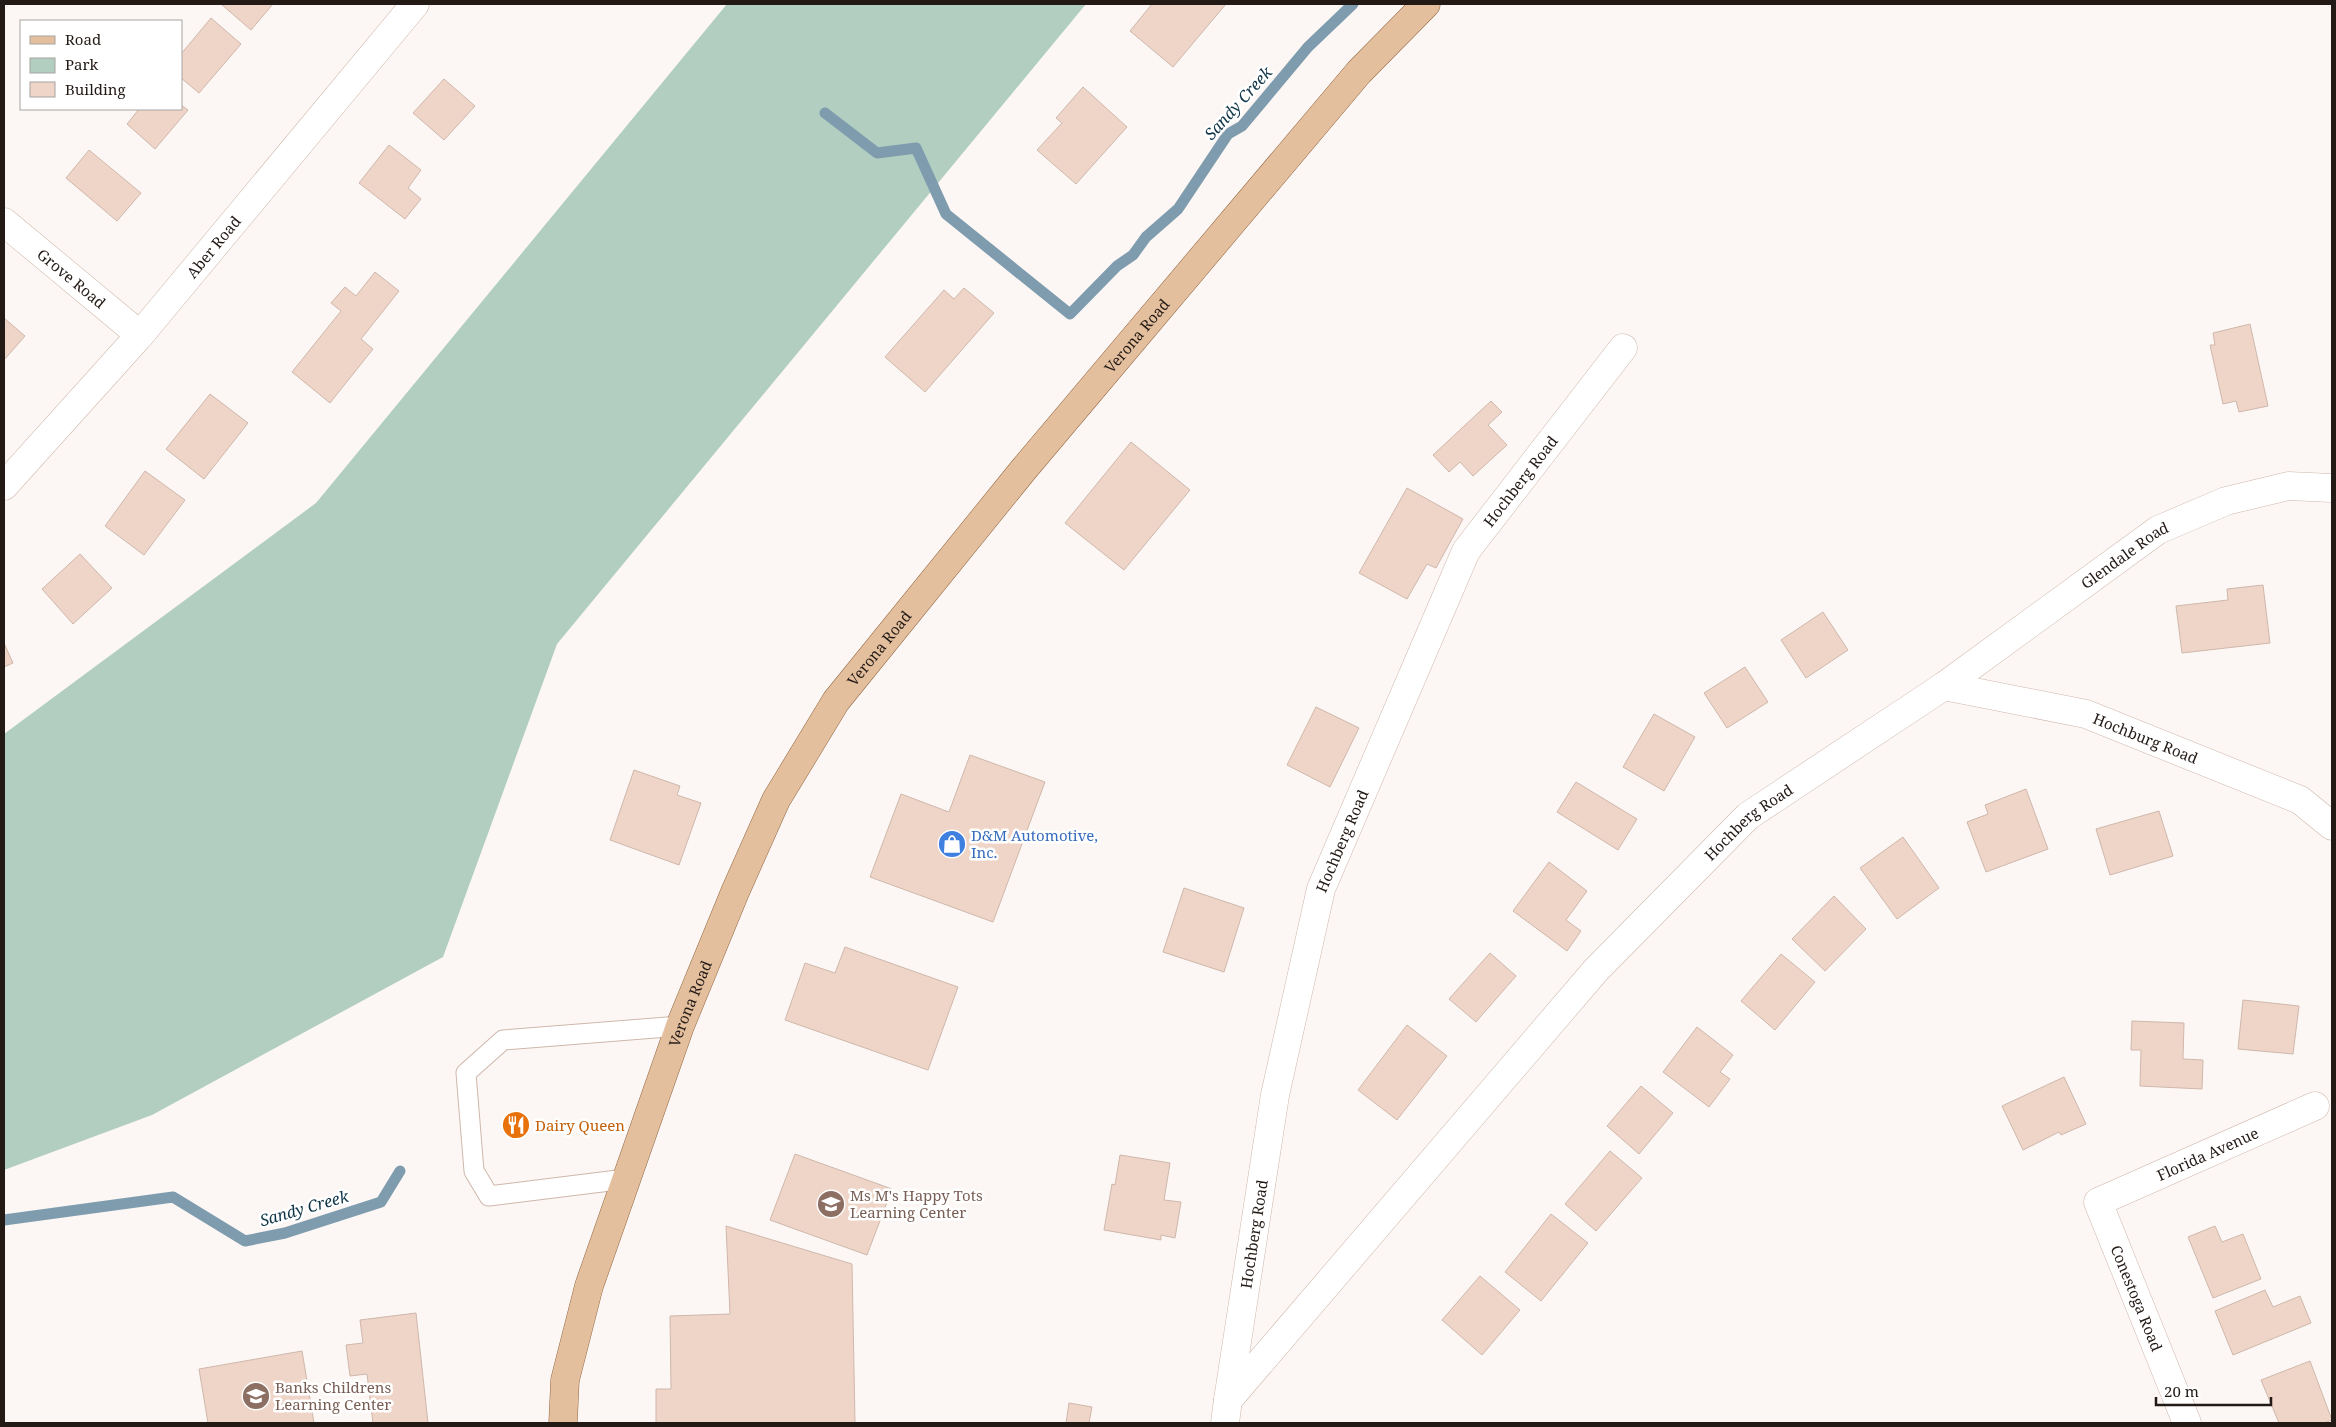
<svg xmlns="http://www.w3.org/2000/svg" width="2336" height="1427" font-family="'Noto Serif',serif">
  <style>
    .green { fill: #b1cec0 }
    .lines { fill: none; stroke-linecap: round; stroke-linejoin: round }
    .stream { stroke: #7f9caf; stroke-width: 11 }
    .building { fill: #eed5c8; stroke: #cfb7ab }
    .lane-casing { stroke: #cfb7ab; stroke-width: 21 }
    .street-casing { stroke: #cfb7ab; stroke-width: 29 }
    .primary-casing { stroke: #936945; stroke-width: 29 }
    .lane { stroke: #fff; stroke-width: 19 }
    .street { stroke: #fff; stroke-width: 28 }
    .primary { stroke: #e3bf9e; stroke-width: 28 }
    .labels { text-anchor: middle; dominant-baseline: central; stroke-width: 5; stroke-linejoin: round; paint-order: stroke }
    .street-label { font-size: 15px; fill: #231a16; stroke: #fff }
    .shop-label { font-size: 15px; fill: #366cbe; stroke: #fff; text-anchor: start }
    .food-label { font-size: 15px; fill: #c56008; stroke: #fff; text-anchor: start }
    .education-label { font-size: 15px; fill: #785e54; stroke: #fff; text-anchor: start }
    .water-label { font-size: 16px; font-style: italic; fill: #0e3447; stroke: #fff }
  </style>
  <rect width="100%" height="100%" fill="#fcf7f4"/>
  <path class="green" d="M727,4H1086L557,644L443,957L152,1115L4,1170V734L316,503Z"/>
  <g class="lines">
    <path class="stream" d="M825,113L877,153L916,148L946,214L1070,314L1117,266L1133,255L1146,237L1178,209L1228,134L1242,126L1308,47L1353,4
      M4,1220L173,1197L245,1241L285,1233L381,1202L400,1171"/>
  </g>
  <path class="building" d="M221,4H273L251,30Z
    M1152,4H1226L1173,67L1130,31Z
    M211,18L241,44L199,93L181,78V54Z
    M444,79L475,106L444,140L413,113Z
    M1083,87L1127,127L1076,184L1037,150L1062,123L1056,118Z
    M181,105L188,110L155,149L127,124L139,109H181Z
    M389,145L421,170L408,188L421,199L405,219L359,183Z
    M89,150L141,193L117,221L66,178Z
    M375,272L399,291L361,339L373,349L330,403L292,372L341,311L331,303L345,287L356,296Z
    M964,288L994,313L925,392L885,357L944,290L954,299Z
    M4,318L25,336L4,360Z
    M2250,324L2268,406L2239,412L2236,401L2223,404L2210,345H2215L2213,333Z
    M210,394L248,423L204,479L166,449Z
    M1491,401L1502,412L1488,425L1507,445L1473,476L1460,462L1449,472L1433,455Z
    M1131,442L1190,490L1124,570L1065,523Z
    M145,471L185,500L144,555L105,526Z
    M1407,488L1463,519L1436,568L1427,564L1407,599L1359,573Z
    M80,554L112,588L73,624L42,589Z
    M2263,585L2270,643L2182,653L2176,606L2228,600L2227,589Z
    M1823,612L1848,650L1806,678L1781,640Z
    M4,643L13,663L4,667Z
    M1745,667L1768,702L1727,728L1704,693Z
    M1316,707L1359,728L1330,787L1287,765Z
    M1654,714L1695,737L1664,791L1623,767Z
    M970,755L1045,782L993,922L870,877L901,794L949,812Z
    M634,770L680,786L677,795L701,803L679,865L610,840Z
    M1576,782L1637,819L1618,850L1557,812Z
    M2026,789L2048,849L1986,872L1967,822L1988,814L1985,805Z
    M2159,811L2173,856L2110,875L2096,829Z
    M1903,837L1939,888L1897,919L1860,868Z
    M1549,862L1587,891L1566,920L1581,931L1567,951L1513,911Z
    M1184,888L1244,908L1224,972L1163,952Z
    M1834,896L1866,929L1825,971L1792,939Z
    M845,947L958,987L928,1070L785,1020L805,963L835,973Z
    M1490,953L1516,976L1476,1022L1449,999Z
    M1781,954L1815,982L1775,1030L1741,1001Z
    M2243,1000L2299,1006L2293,1054L2238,1049Z
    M2132,1021L2184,1023L2183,1059L2203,1060L2202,1089L2140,1086L2141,1050H2131Z
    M1407,1025L1447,1056L1397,1120L1358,1090Z
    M1697,1027L1733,1055L1720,1072L1730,1079L1709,1107L1663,1072Z
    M2064,1077L2086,1124L2061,1135L2059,1132L2023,1150L2002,1106Z
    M1641,1086L1673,1113L1639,1154L1607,1126Z
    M1610,1151L1642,1178L1596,1231L1565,1204Z
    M795,1154L892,1189L867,1255L770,1220Z
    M1120,1155L1170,1163L1164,1200L1181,1202L1175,1238L1161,1235V1240L1104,1230L1112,1184L1115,1185Z
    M1551,1214L1588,1243L1541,1301L1505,1272Z
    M726,1226L852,1264L855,1423H656V1389H671L670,1316L730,1314Z
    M2215,1226L2222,1242L2243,1234L2261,1279L2213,1298L2188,1237Z
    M1480,1276L1520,1310L1482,1355L1442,1320Z
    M2265,1290L2273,1307L2300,1296L2311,1323L2233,1355L2215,1311Z
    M416,1313L428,1423H373L367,1374L350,1376L346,1345L363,1343L360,1320Z
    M302,1351L314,1423H208L199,1369Z
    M2310,1361L2332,1420L2324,1423H2279L2261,1380Z
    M1069,1403L1092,1407L1089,1423H1066Z"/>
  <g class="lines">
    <defs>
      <path id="lane" d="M626,1179L489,1196L474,1171L466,1073L503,1040L680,1026"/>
      <g id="street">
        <path id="s1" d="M4,222L140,335"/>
        <path id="s2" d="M4,486L140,335L415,4"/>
        <path id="s3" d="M1944,686L2086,714L2300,800L2332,826"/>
        <path id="s4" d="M1228,1400L1275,1095L1321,889L1466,551L1623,348"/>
        <path id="s5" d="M1225,1423L1228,1400L1596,970L1748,816L1944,686L2158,530L2226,501L2288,486L2332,488"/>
        <path id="s6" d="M2187,1423L2098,1202L2315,1106"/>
      </g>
      <g id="primary">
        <path id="s7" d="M563,1423L565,1380L589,1286L680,1026L735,892L776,800L836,701L1024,469L1359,72L1426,4"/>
      </g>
    </defs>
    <use href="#lane" class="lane-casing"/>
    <use href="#street" class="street-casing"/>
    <use href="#primary" class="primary-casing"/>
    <use href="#lane" class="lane"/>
    <use href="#street" class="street"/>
    <use href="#primary" class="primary"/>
  </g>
  <defs>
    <symbol id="shop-disc" viewBox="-11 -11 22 22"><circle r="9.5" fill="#3f7fe0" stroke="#fff"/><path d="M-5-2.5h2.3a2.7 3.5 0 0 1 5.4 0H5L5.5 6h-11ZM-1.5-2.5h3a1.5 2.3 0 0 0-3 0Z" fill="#fff"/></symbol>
    <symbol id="restaurant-disc" viewBox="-11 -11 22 22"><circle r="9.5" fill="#e8710a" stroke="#fff"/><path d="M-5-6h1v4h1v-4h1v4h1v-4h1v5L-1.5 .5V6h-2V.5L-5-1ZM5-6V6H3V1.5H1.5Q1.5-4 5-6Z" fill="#fff"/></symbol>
    <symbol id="school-disc" viewBox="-11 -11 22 22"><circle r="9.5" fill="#8d6e63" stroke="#fff"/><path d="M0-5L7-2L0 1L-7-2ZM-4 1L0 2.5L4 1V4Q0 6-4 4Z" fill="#fff"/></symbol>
  </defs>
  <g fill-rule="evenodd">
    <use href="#shop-disc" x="936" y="828" width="32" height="32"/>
    <use href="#restaurant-disc" x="500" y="1109" width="32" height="32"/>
    <use href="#school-disc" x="815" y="1188" width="32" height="32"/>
    <use href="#school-disc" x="240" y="1380" width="32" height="32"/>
  </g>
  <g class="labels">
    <g class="street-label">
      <text stroke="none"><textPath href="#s2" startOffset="318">Aber Road</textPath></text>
      <text stroke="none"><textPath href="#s1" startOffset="88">Grove Road</textPath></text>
      <text stroke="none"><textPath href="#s7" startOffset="1250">Verona Road</textPath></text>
      <text stroke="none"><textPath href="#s4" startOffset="976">Hochberg Road</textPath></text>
      <text stroke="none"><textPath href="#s5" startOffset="1264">Glendale Road</textPath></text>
      <text stroke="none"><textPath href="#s7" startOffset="845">Verona Road</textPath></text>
      <text stroke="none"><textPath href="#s3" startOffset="209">Hochburg Road</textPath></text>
      <text stroke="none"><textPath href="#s5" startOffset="802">Hochberg Road</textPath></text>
      <text stroke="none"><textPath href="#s4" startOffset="572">Hochberg Road</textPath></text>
      <text stroke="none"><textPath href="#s7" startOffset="440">Verona Road</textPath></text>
      <text stroke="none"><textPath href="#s6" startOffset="358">Florida Avenue</textPath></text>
      <text stroke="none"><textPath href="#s4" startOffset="168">Hochberg Road</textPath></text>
      <text transform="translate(2137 1298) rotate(68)">Conestoga Road</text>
    </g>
    <g class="shop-label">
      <text x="971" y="835">D&amp;M Automotive,<tspan x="971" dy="17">Inc.</tspan></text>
    </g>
    <g class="food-label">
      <text x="535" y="1125">Dairy Queen</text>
    </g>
    <g class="education-label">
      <text x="850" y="1195">Ms M's Happy Tots<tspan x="850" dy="17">Learning Center</tspan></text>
      <text x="275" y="1387">Banks Childrens<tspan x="275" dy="17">Learning Center</tspan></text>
    </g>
    <g class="water-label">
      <text transform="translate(1238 103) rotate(-48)">Sandy Creek</text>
      <text transform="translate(304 1208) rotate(-16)">Sandy Creek</text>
    </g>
  </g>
  <rect width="2336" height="1427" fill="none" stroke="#231a16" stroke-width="10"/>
  <rect x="20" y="20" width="162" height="90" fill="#ffffff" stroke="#a7a3a2"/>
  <rect x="30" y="36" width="25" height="8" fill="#e3bf9e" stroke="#a7a3a2"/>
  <text x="65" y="45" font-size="15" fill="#231a16">Road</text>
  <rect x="30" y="58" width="25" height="15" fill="#b1cec0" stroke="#a7a3a2"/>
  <text x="65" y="70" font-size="15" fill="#231a16">Park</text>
  <rect x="30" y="82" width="25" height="15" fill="#eed5c8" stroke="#a7a3a2"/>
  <text x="65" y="95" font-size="15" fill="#231a16">Building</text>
  <path d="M2156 1397v8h115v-8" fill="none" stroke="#231a16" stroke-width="2.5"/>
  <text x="2164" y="1397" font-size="15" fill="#231a16" stroke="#ffffff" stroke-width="4" paint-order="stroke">20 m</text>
</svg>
